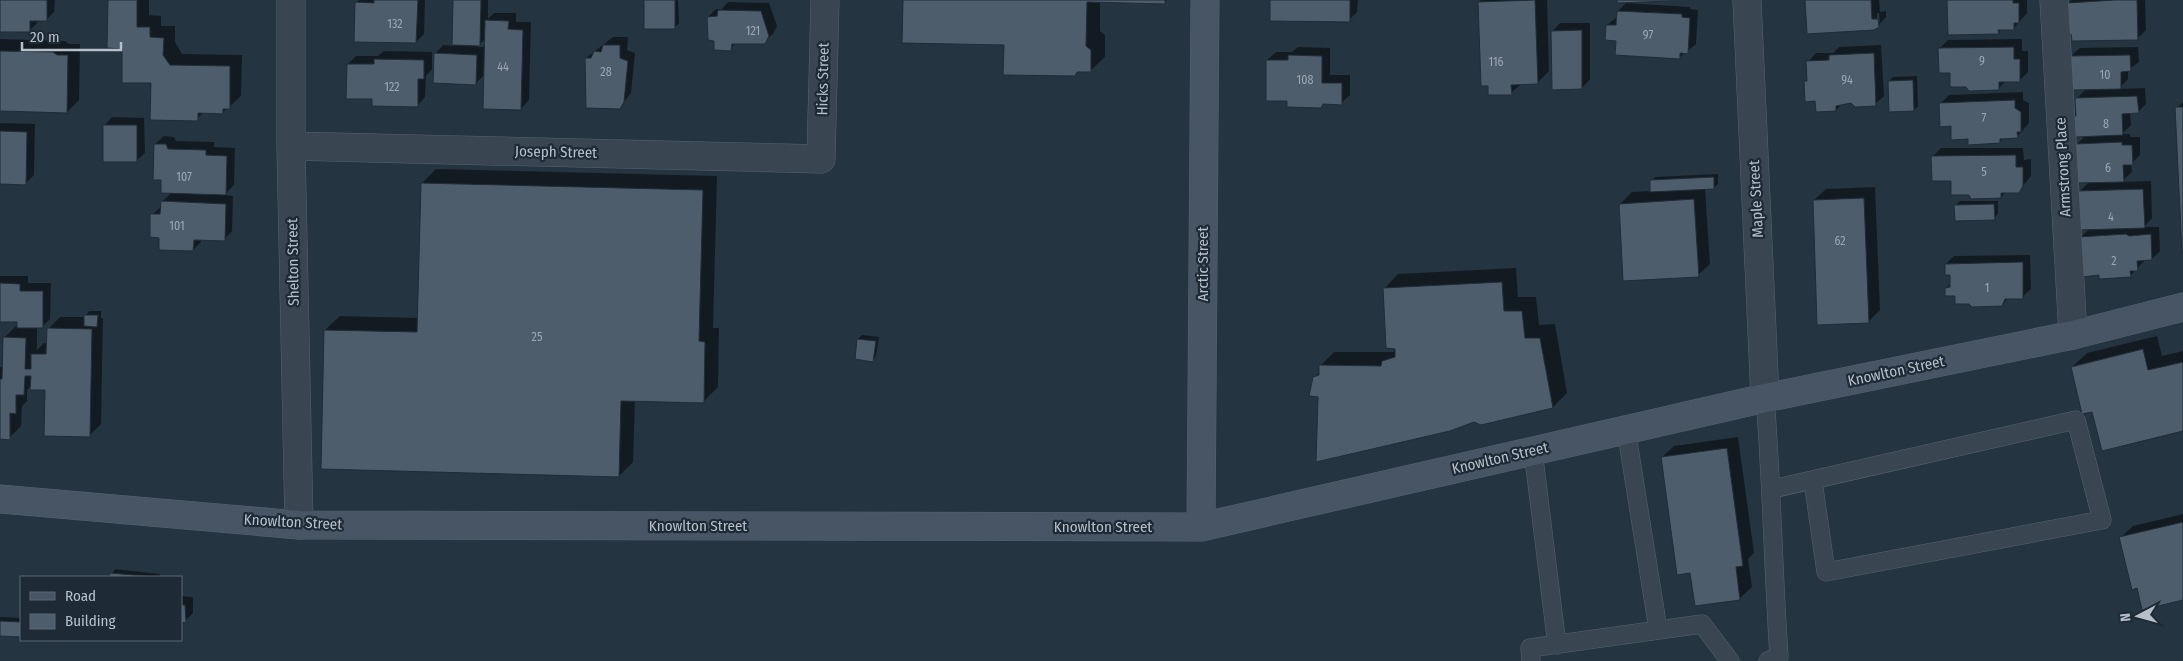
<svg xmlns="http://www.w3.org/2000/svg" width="2183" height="661" font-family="'Fira Sans Condensed',sans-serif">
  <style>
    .shadow { fill: #0007; fill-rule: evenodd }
    .building { fill: #4d5d6c; stroke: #202c38 }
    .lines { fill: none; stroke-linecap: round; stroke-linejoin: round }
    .service-casing { stroke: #57636e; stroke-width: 19 }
    .minor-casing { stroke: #57636e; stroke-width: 29 }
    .secondary-casing { stroke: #57636e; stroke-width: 29 }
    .service { stroke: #394550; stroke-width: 18 }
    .minor { stroke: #394550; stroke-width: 28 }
    .secondary { stroke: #475564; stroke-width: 28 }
    .labels { text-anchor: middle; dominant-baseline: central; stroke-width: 4.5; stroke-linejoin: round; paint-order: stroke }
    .number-label { font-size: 12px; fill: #9ba7b3 }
    .street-label { font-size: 15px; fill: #b5c0cb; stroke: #1e2a36 }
  </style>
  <rect width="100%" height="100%" fill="#243441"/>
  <path class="shadow" d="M0,0H55L54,12L46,20H38L37,23L29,31H0Z
    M109,0H149V15L161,16V26H175V42L182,54L242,55L241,96L222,113L204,112L197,119L152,82L123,47Z
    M359,0H425L424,34L416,42L356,3Z
    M455,0H488V19L494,13H516V22H531L529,100L521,109L485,74L476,83L435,54L443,45L454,46ZM486,38V47H477Z
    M646,0H678L679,23L675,27Z
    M904,0H1167L1165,2L1100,1V31L1105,35V57L1090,71H1079L1075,75Z
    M1271,0H1358L1357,12L1349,20Z
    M1481,0H1547L1549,71L1537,83L1521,84L1511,93L1479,2Z
    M1806,0H1879L1880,12L1886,11V17L1878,26ZM1877,13H1879L1880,22H1877Z
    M1948,0H2027V13L2013,29H2002L1998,33Z
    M2072,0H2145L2146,30L2138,38L2068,3Z
    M728,2L769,3L777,26L773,34L764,42H737L730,49L715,40L708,17L716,9H722Z
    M1626,3L1690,7V9L1698,10L1696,44L1680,57L1617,40L1607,25L1617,17L1618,11Z
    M1560,23H1590V79L1582,88L1552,32Z
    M613,37H628L627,50L635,53L631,93L619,108L586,58Z
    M0,39L65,41L69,44H80L79,100L67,112L0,110Z
    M2022,39V51H2028V72L2019,81H2006L1998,89L1966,86L1951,72L1940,48L1948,40Z
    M1881,45L1884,96L1875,104L1852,102L1843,103L1836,110L1816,100L1805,81L1808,79V62L1816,53H1833L1839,47Z
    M1298,47L1330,48V75H1350V95L1341,103L1288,100L1267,60L1276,52H1292Z
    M2138,47L2139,62L2128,70V79L2119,89L2145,88L2146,104L2138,112L2130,113L2131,125L2122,134H2130V137H2140V155L2131,164L2132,172L2121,182L2151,181L2152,218L2144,227H2159L2160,251L2152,259L2145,260L2130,276L2080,238L2090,228L2079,192L2089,182L2077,144L2085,136L2070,117L2077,109L2076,99L2087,88L2071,56L2080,48Z
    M384,51L432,52V69L426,76L425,97L417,106L374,98L348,64L356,56H378Z
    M1917,76L1918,106L1914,110L1889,81L1893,77Z
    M2023,92V100L2029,103V123L2017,137H2004L2000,142L1970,138L1941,103L1949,95Z
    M2183,102V250L2177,108Z
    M112,117L144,118L145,153L136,161L104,126Z
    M0,123L35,124L34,175L25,184L0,183Z
    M164,136L174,137L176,141L214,142V147L235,148L234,185L224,195L233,196L232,231L224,240L201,239V242L193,250L161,236L152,215L162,206V202L172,192L162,179L155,144Z
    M1941,148H2023L2024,160L2031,159V176L2018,192H2006L2001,197L1932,157Z
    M436,169L717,176L713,328H719L718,387L703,402L635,400L633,462L619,476L325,330L340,316L418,318L422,183Z
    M1718,174V184L1714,188L1705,189L1710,264L1698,275L1620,204L1632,192L1651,191V181L1655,177Z
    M1875,187L1880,310L1868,322L1814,200L1826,189Z
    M1960,201H1998V214L1994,218L1956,205Z
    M2030,255L2031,289L2022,297H2009L2002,305L1956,295L1946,288L1952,283L1951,274L1946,264L1954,256Z
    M1516,268L1518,297H1536L1539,325L1555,324L1567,393L1553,407L1474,421L1319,396L1314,378L1320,372V366L1334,352H1393L1398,348L1384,289L1398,274Z
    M0,276H28V283H51L50,319L42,327H37V350L44,343H48V329L60,317H85L89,311H101V318H103L101,424L89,436L47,389L31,386L27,390V401L22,406L21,426L9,438H0V367H3L4,338L16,326H19L18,321L0,320Z
    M862,335L879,337L876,356L872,360L858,339Z
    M2157,336L2162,356L2183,351V429L2093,410L2072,367L2087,353Z
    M1738,437L1754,553L1748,559L1752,587L1740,598L1696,605L1692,572L1662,457L1674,446Z
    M2183,514V599L2138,587L2121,537L2133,526Z
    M115,569L160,574L159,577H110Z
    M181,596L193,597V613L185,621H181Z
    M0,617L21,618V636L0,635Z"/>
  <path class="building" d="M0,0H47V21H30V32H0Z
    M108,0H137V27H150V37L164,38L163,55L170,65L230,66V109H223V114L198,113V121L150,120L151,83H122V49L107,48Z
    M374,0H418L416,43L354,42L355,2L374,3Z
    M453,0H481L480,46L452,45Z
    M644,0H675V29H644Z
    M903,0H1165V4L1087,2L1086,46L1091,50V72H1077L1075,76L1003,75L1004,45L902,43Z
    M1270,0H1350V22L1270,21Z
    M1535,0L1538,84L1511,85L1512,95H1488V86H1481L1478,2Z
    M1617,0H1669V1L1617,3Z
    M1805,0H1871L1872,19H1878L1879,27L1874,30L1807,34Z
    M1947,0H2013V3H2019V23H2014V30H1998L1999,34L1948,35Z
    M2115,0H2137L2138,40L2072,41L2071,34H2068L2067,3Z
    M718,10L761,11L769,36L765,44H732L731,51L714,50V41L708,40L707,17L717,16Z
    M1617,11L1682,14V17L1690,18L1688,54L1680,53V59L1615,55L1616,41L1605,40L1606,25H1616Z
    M485,20L509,21L508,29L523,30L521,110L483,109Z
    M1582,30V89L1552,90L1551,31Z
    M603,45H620V58L628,61L624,102L620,109L586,108L585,58H591L594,51L601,52Z
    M2014,47V59H2020V82H1999V90L1969,91L1966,87H1950V73H1939L1938,48Z
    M0,51L53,52L57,55H68L67,113L0,111Z
    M434,53L477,55L476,85L433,83Z
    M1874,53L1876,106L1855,107L1851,103L1836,106V111L1816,112L1815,101L1805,102L1804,81H1807L1806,61L1829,60V55Z
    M1288,55L1322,56V83H1342V105L1323,104L1321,108L1287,107V101H1266V60H1288Z
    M2130,55L2131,71L2121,72V89L2071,90L2070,56Z
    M374,59L424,60V79H418V107L372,106V99H346L347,64H374Z
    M1913,80L1914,111L1889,112L1888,81Z
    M2137,96L2139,113L2122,114L2123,135L2075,137L2069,116H2076L2075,98Z
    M2015,100V108L2021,112V132H2017L2018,138L2000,139V143L1968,145V139L1951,140V126L1940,127L1939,103Z
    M2175,107H2183V253H2182Z
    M103,125H137V162H103Z
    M0,131L27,132L26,185L0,184Z
    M2122,142V145H2132L2133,165H2123L2124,182L2077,183L2075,144Z
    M154,144H166L168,149L206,150V155L227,156L226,195L161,193V180H153Z
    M2016,155V167H2023V186L2019,193H2001V198L1971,199L1969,195H1951V181H1932L1931,156Z
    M1714,177V189L1650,192V180Z
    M421,183L703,190L699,341L705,342L704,403L621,401L619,477L321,469L324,330L417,332Z
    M2143,189L2145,228L2079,230L2078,191Z
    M1864,198L1869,323L1817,325L1813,200Z
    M1694,199L1699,277L1623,281L1619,204Z
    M161,201L226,204L225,241L194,240L193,251L159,250V238L150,237V214H160Z
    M1994,204L1995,220L1955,221L1954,205Z
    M2126,234L2129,236L2151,234L2152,260L2137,261L2138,271H2130L2131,277L2099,279V275L2082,277L2079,237Z
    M2023,262V299H2005L2002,306L1972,307L1969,304H1955V296H1945V288L1950,287V275H1945V264Z
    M1502,282L1504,311H1522L1525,338H1540L1553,408L1481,425L1474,422L1450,431L1316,462L1318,397L1309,396L1313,377L1319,375V365L1381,366L1382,361L1395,357V349L1386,348L1383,288Z
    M0,283L20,284V291H43V328H17V322H0Z
    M84,315H98L97,327L84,326Z
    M47,328L92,329L90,437L44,436L45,390H30L31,376H25L24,395H16V414L10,413V440L0,439V379H2L3,337L26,338L25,369H31V354H46Z
    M857,339L876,341L873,362L855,359Z
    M2143,349L2148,370L2183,362V431L2102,451L2092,412L2082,414L2071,367Z
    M1727,448L1743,566L1736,567L1740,600L1695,606L1690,573L1677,575L1661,457Z
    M2183,522V600L2142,610L2137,588L2132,590L2119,537Z
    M110,573L156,577H109Z
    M181,605H185L186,623L181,622Z
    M0,621L21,622V637L0,636Z"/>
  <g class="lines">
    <defs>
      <path id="service" d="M1765,398C1772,484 1773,570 1779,656L1768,661
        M1626,429L1658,629
        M1533,451L1557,645
        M1772,489L2076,420L2102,520L1826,572L1813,481
        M1531,661L1530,648L1702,624L1730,661"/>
      <path id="minor" d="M291,0V146L299,525
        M1747,0L1765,398
        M2054,0L2073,335
        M291,146L821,159L825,0"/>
      <path id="secondary" d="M0,499L299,525L1201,527L1765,398L2073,335L2183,307
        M1201,527L1205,0"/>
    </defs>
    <use href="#service" class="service-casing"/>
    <use href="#minor" class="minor-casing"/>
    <use href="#secondary" class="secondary-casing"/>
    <use href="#service" class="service"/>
    <use href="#minor" class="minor"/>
    <use href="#secondary" class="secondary"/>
  </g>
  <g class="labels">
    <g class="number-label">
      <text x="395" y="24">132</text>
      <text x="753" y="31">121</text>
      <text x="1648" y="35">97</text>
      <text x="1982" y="61">9</text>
      <text x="1496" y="62">116</text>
      <text x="503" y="67">44</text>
      <text x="606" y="72">28</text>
      <text x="2105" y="75">10</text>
      <text x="1305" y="80">108</text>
      <text x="1847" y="80">94</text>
      <text x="392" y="87">122</text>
      <text x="1984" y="118">7</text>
      <text x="2106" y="124">8</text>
      <text x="2108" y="168">6</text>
      <text x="1984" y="172">5</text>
      <text x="184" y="177">107</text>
      <text x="2111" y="217">4</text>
      <text x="177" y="226">101</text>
      <text x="1840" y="241">62</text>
      <text x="2114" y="261">2</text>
      <text x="1987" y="288">1</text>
      <text x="537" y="337">25</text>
    </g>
    <g class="street-label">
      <text transform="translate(823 79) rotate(-89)">Hicks Street</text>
      <text transform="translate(556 152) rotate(1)">Joseph Street</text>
      <text transform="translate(2063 167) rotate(-93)">Armstrong Place</text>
      <text transform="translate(1756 199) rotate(-93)">Maple Street</text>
      <text transform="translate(293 262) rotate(-91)">Shelton Street</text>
      <text transform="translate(1203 264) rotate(-90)">Arctic Street</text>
      <text transform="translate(1896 371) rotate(-12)">Knowlton Street</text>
      <text transform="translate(1500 458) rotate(-13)">Knowlton Street</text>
      <text transform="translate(293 522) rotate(3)">Knowlton Street</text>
      <text x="698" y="526">Knowlton Street</text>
      <text x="1103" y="527">Knowlton Street</text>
    </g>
  </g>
  <rect x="20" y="576" width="162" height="65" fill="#1e2a36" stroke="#5a6672"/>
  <rect x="30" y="592" width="25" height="8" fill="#475564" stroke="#5a6672"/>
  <text x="65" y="601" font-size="15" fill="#b5c0cb">Road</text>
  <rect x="30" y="614" width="25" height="15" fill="#4d5d6c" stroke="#5a6672"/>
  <text x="65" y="626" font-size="15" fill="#b5c0cb">Building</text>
  <g transform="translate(2138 616) rotate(264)" stroke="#1e2a36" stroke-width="4" paint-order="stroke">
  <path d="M0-4L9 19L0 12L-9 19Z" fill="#b5c0cb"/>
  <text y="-8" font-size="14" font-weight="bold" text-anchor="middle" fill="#b5c0cb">N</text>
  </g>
  <path d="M22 42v8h99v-8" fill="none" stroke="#b5c0cb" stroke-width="2.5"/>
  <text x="30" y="42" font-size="15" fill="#b5c0cb" stroke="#1e2a36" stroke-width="4" paint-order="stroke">20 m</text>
</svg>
